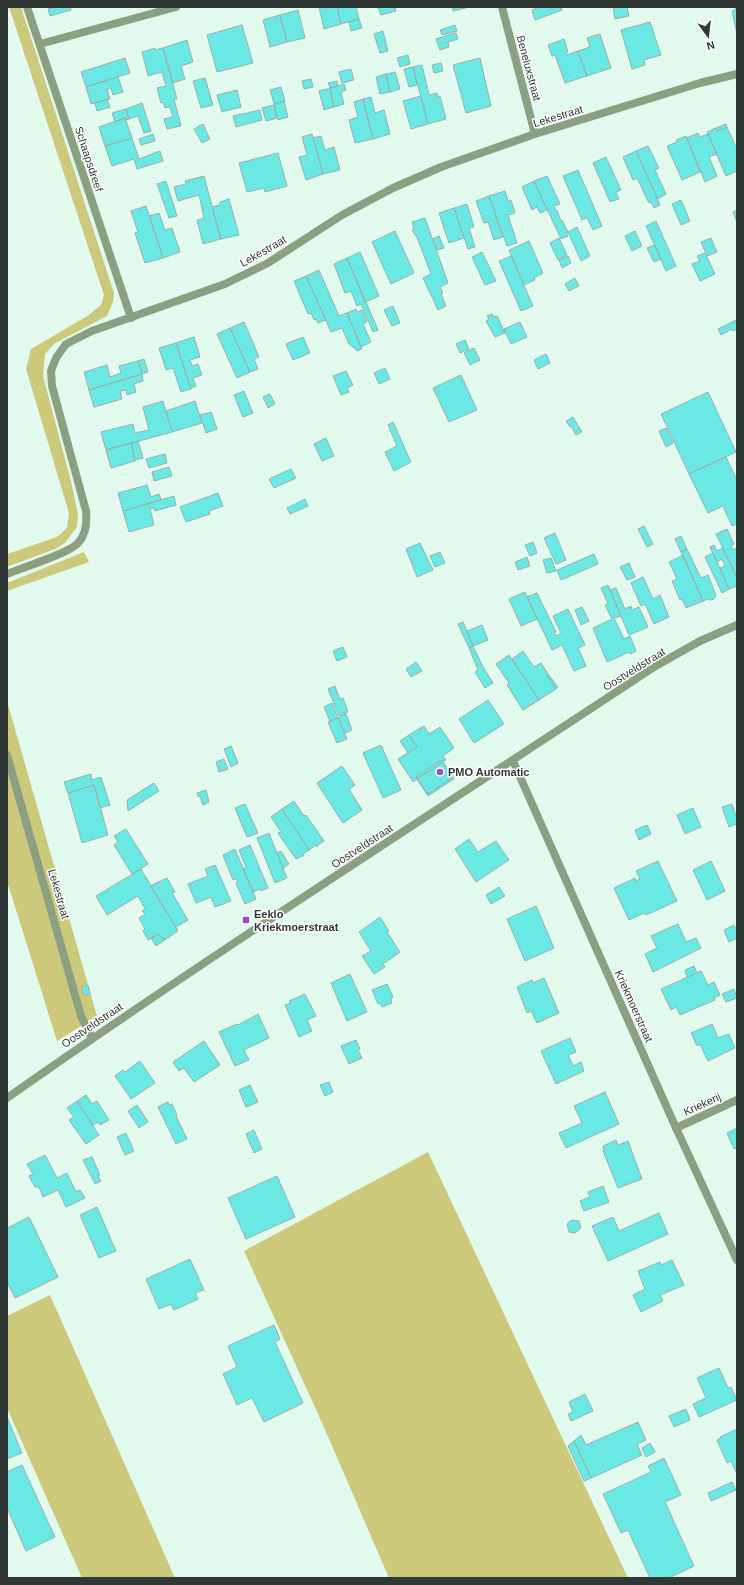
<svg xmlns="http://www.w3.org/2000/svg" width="744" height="1585" font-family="Helvetica,sans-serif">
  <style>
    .green { fill: #ccc97b }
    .building { fill: #6ae8e3; stroke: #97b1b0 }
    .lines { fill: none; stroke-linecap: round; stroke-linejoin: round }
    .minor { stroke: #8ba080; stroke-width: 8 }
    .tertiary { stroke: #8ba080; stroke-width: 8 }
    .poi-dot { fill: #8f50c5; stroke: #fff; stroke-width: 1.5 }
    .labels { text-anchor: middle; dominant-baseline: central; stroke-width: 3; stroke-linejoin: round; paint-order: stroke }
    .street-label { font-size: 11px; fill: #2f3834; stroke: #fff }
    .poi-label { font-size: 11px; font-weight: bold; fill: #2f3834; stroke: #fff; text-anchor: start }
  </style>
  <rect width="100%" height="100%" fill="#e2faee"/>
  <path class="green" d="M9,7H21L114,293L113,302L107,316L54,344L45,354L43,376L71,481L78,514L77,527L65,543L55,549L7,567V554L57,537L67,528L69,513L26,369L31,349L89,315L101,305L104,295Z
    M84,552L89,562L7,591V583Z
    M7,701L97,1016L57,1041L7,881Z
    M428,1152L628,1578H389L323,1425L244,1251Z
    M50,1295L175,1578H82L7,1408V1316Z"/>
  <path class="building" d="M56,7H70L71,10L50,16L48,9Z
    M319,7H337L341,24L324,29Z
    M337,7H356L359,19L341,24Z
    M378,7H398L395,8L396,11L381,15Z
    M452,7H465L466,8L453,11Z
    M540,7H561L562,10L535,20L532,10Z
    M613,7H627L629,16L615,19Z
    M737,7V34L732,11L735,10V8Z
    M298,10L305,38L287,42L280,15Z
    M280,15L287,42L270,47L263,20Z
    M359,19L362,28L351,31L349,22Z
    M650,22L661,55L644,60L645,65L632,69L621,30Z
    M242,25L253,63L217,72L207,35Z
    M455,25L457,31L442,35L440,30Z
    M383,31L388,51L380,53L374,34Z
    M456,33L458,39L448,42L449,47L440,50L436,39Z
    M600,34L611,68L587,76L578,51L590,47L587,38Z
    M564,39L568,52L566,53L567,55L578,51L587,76L565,83L555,55L552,56L548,45Z
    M187,40L193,62L181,66L185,79L173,83L163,48Z
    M155,48V50L163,48L177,99H174L181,126L167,129L164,119L173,117L170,107L165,108L163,102L161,103L157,88L166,86L162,72L148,76L142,52Z
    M408,55L410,64L400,67L397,58Z
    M125,58L130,73L86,87L81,72Z
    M480,58L491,106L466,113L453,65Z
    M441,63L443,71L434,73L432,65Z
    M422,65L429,95L437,93L438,97L440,96L446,119L428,124L413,67Z
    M413,67L417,85L409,87L404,69Z
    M351,69L354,80L342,83L339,72Z
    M395,72L400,89L390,92L386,74Z
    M386,74L390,92L380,94L376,77Z
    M118,77L123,92L113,95L111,88L107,89L110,99L91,104L86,87Z
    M205,78L213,105L201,108L193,81Z
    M311,79L313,87L304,89L302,81Z
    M337,81L338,86L330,88L328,83Z
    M344,84L346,90L341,92L344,104L334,107L330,88Z
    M281,87L285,101L274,104L270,90Z
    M330,88L334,107L324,110L319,91Z
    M237,90L241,107L222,112L217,95Z
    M421,96L428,124L411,129L403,101Z
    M371,97L375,113L384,110L390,134L373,139L363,99Z
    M107,99L110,107L97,111L95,103Z
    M363,99L373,139L355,143L349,120L358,117L354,102Z
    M284,101L288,117L278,120L274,104Z
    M142,103L151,131L144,133L138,116L129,119L126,109Z
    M274,105L277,118L266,121L262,108Z
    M126,109L129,119L126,120L125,118L115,122L112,113Z
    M260,110L262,120L236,127L233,116Z
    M125,118L132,138L105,146L99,127Z
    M203,124L210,139L202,143L194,129Z
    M726,124L727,127L717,131L716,128Z
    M727,127L737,149V171L726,176L707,132L716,128L717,131Z
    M698,133L700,137L708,134L717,154L709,157L717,176L705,182L687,138Z
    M153,134L155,141L141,145L139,139Z
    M312,134L323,174L306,180L299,157L307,155L302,137Z
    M321,136L325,150L334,147L340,170L323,174L313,138Z
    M686,136L700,172L682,180L667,146L677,142L676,140Z
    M132,138L139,159L160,151L163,161L137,169L134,159L112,166L105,146Z
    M648,146L659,168L655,170L666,194L658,199L636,151Z
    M636,151L660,205L654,208L651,202L649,203L637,178L633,180L623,157Z
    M278,153L287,186L265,192L264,188L247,192L239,163Z
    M606,157L621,190L616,192L619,199L610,202L593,163Z
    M578,170L602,226L593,230L587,218L582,220L563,176Z
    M204,176L221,239L203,244L197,220L204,218L199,195L178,201L174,187L186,184L185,181Z
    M547,176L560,204L554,206L556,211L557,210L561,221L562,220L568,232H566L568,236L561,239L534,181Z
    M166,181L177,216L169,218L157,184Z
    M534,181L547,210L540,213L537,207L532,210L522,187Z
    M505,191L508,201L511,200L515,213L508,215L517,243L507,246L489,196Z
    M489,196L503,237L494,240L488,222L484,223L476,201Z
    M229,199L239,235L221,239L212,207L220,205V202Z
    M681,200L690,221L681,225L672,204Z
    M467,204L474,227L469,228L475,247L468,249L454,208Z
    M146,206L163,258L145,263L135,233L138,232L131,211Z
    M454,208L464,238L449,243L439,213Z
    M737,210V222L733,212Z
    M159,213L165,230L172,228L180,252L163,258L149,216Z
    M425,218L448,283L440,287L443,293H441L446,306L438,310L423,278L431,274L416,235H415L412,230L414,229L412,222Z
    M656,221L676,266L666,271L646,226Z
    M577,227L590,256L581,261L568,232Z
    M395,231L414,273L391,284L372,242Z
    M635,231L642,246L632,251L625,236Z
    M439,236L444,248L437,250L433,239Z
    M559,238L567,255L558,260L550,243Z
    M711,238L717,252L707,256L701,242Z
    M529,241L543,273L534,278L535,280L524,285L509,250Z
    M655,245L661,259L654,262L647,248Z
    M360,252L379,296L365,302L347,258Z
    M482,252L496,281L485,285L472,257Z
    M705,253L715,274L700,281L692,264L700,261L697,256Z
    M511,256L533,306L521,311L499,261Z
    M568,256L571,263L562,268L559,260Z
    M347,258L378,330L373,332L361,304L357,306L351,291L345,293L334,264Z
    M319,270L339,316L347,313L362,349L358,351L349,344L342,328L331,332L306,276Z
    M306,276L326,320L318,323L316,319L314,320L311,313L308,314L294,281Z
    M575,278L579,286L569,291L565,284Z
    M393,306L400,323L392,326L384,310Z
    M356,309L357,312L362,310L367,322L363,324L371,342L361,347L347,313Z
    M492,314L494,317L497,316L505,333L495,337L486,321L489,319L487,316Z
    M736,320L737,329L733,331L732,329L721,335L718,329Z
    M244,322L259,357L254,359L258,369L250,372L230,328Z
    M520,322L527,337L511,344L504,329Z
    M230,328L250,372L237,378L217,334Z
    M194,337L200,357L190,360L192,366L198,364L202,375L193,378L196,386L191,388L176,343Z
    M303,337L310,353L293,360L286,344Z
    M465,340L469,349L460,353L456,344Z
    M176,343L191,389L181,392L173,368L166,370L159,348Z
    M474,348L480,360L470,365L464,353Z
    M546,354L550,363L538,369L534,360Z
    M144,359L148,372L142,374L138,361Z
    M138,361L142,374L89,390L84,372L107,365L110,377L121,373L119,366Z
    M385,368L390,379L379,384L374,373Z
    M346,371L353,385L347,388L349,392L341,395L333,376Z
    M142,374L143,381L134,384L136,392L127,395L126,390L120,391L122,399L94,407L89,390Z
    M461,375L477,410L449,422L433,388Z
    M244,391L253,413L243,417L234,395Z
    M708,392L736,452L689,474L661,414Z
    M270,394L275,404L268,408L263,397Z
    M163,401L172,432L106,450L101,432L133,424L135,433L149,430L143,407Z
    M195,401L202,423L172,432L166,411Z
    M211,412L217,429L206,433L200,415Z
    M573,417L582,432L576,435L571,426L570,427L566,421Z
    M393,422L411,462L394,471L385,452L397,446L388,425Z
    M666,428L673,443L666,447L659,431Z
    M326,438L334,456L322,461L314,444Z
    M138,441L143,458L135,460L131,443Z
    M131,443L135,461L111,468L106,450Z
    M165,454L167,463L149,468L146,459Z
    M726,457L737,480V524L732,526L723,506L708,513L689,474Z
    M169,467L172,476L154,481L152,472Z
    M291,469L296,478L274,488L269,479Z
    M147,485L151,497L159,494L161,500L123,511L118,493Z
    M218,493L223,506L209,511L210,514L186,522L180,507Z
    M174,496L176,505L155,511L154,508L150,509L154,525L129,532L123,511Z
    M305,499L308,506L290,514L287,508Z
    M644,526L653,544L647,547L638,529Z
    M727,529L734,544L731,546L733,550L737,548V578L716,534Z
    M555,533L566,560L556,564L544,538Z
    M681,536L687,549L681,552L675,539Z
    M533,542L537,553L530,556L525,545Z
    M420,543L433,570L417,577L406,549Z
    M714,545L717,551L723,548L737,578V586L729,589L720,568L725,566L722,559L717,562L710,547Z
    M687,549L701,578L708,575L716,595L714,599L710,600L708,599L703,601L681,552Z
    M440,552L445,563L435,567L430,556Z
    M713,553L729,589L722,593L705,557Z
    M594,554L598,564L561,580L557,570Z
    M683,555L703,601L686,608L682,599L680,600L672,581L677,579L669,562Z
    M527,557L530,566L518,570L515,562Z
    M551,558L556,571L547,573L543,560Z
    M629,563L635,577L627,580L620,567Z
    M643,577L653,599L660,595L669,617L654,624L645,604L641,606L631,583Z
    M608,585L621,616L614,618L624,639L630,636L636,651L630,654L629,652L607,662L593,628L612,619L605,605L608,604L601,588Z
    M616,588L625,609L631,606L632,610L639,607L648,627L629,635L610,590Z
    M525,592L537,619L521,626L509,599Z
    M537,593L556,632H554L556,636L561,633L553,616L568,609L585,645L578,648L586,666L574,671L562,645L552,650L527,597Z
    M582,607L589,621L581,625L575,610Z
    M463,622L473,646L469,648L458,624Z
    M482,625L488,640L473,646L467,631Z
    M473,646L483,667L493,683L485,688L475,672L478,670L469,648Z
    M343,647L347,657L337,661L333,651Z
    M523,651L534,667L541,663L548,674L547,675L556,689L539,700L512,659Z
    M509,655L539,700L523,710L507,685L509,683L496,664Z
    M416,662L422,671L411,677L406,669Z
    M548,674L558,687L556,689L547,675Z
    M335,686L340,699L343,698L348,712L339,716L328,689Z
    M488,700L504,724L474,743L459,719Z
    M332,703L338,718L330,721L324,707Z
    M346,714L352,730L345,733L338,718Z
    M338,718L347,739L337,743L328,722Z
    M424,726L429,734L440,727L454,748L443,756L446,760L413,782L398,759L417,747L409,735Z
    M409,735L417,747L408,753L400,741Z
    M381,745L401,790L383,798L363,753Z
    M231,746L238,763L231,767L224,749Z
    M224,759L228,769L219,772L216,762Z
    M441,760L453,777L428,794L416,777Z
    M443,762L454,779L428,796L417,779Z
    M342,766L355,785L349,789L362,810L343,823L317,783Z
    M91,774L92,780L101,777L110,805L100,808L94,785L68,793L64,782Z
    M154,783L159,791L128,811L127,800Z
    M94,785L108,835L82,843L68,793Z
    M206,790L209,802L203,805L200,796L198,797L197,793Z
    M294,801L304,816L306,815L324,841L318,845L317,847L316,845L309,850L282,809Z
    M245,804L258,833L247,837L235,808Z
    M732,804L737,819V824L729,827L722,807Z
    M693,808L701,827L685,834L677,815Z
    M282,809L309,850L303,854L304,856H302L296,859L278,833L281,832L271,817Z
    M647,825L651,834L639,840L635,830Z
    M126,829L148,864L132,874L114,845L118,842L114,836Z
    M269,833L287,878L275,883L257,838Z
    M469,839L478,852L496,841L509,860L476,882L455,849Z
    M250,845L268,888L261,891L260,889L253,892L243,869L246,867L239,850Z
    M235,849L256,899L245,904L236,883L238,882L236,879L233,880L223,855Z
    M281,851L289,864L283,868L277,853Z
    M658,861L677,901L646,915L644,913L629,920L614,888L635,878L636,881L640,879L636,871Z
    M711,861L725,891L707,900L693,870Z
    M215,865L231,901L215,907L211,897L196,903L188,884L208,876L205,869Z
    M141,869L178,931L166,939L162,938L159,934L148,940L143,931L145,929L139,918L145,914L142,911L145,909L138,896L107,915L96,896Z
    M167,878L175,892L172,893L188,920L176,927L150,886Z
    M499,887L505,896L491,904L486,895Z
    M536,906L554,948L525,961L507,919Z
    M380,917L389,931L387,932L400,952L383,964L385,967L374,974L362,956L371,951L359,932Z
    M678,924L686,942L696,938L701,948L653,972L645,954L657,948L651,936Z
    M734,925L737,931V938L729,942L724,930Z
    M159,934L162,938L166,939L156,946L151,938Z
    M694,966L697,973L687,977L685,970Z
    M701,971L708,985L714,982L720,995L714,998L715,1000L680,1015L676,1007L671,1010L661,989Z
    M350,974L367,1012L347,1021L331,983Z
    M544,978L559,1013L537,1023L531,1011L527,1013L517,987L532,980L533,983Z
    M387,984L393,997L391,999L392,1003L382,1007L380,1003L378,1004L372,990Z
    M88,985L90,994L84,995L81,987Z
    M734,989L737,998L726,1002L722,994Z
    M305,994L316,1016L307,1020L312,1031L299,1037L285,1005L291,1003L289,1001Z
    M258,1014L269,1038L244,1050L249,1060L235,1066L219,1032L237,1024L238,1025Z
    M712,1024L718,1038L729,1034L735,1048L708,1061L700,1044L697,1046L691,1033Z
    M570,1038L576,1052L568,1055L573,1066L581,1062L584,1071L556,1084L541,1051Z
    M356,1040L360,1049L358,1050L362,1058L349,1064L341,1046Z
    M204,1041L220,1065L194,1082L184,1068L179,1071L173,1062Z
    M140,1061L155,1083L131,1099L115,1076L123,1070L125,1072Z
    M329,1082L333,1092L325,1096L320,1085Z
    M250,1085L258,1102L246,1107L239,1090Z
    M605,1092L619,1124L566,1148L559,1133L582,1123L574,1106Z
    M86,1095L92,1104L97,1101L109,1120L100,1125L98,1122L93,1125L77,1101Z
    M77,1101L99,1135L86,1144L69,1120L74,1117L67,1108Z
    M168,1102L169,1105L172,1104L177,1115L176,1116L187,1139L176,1144L158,1107Z
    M137,1105L148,1122L139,1128L128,1111Z
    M737,1128V1148L734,1149L727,1133Z
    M254,1130L262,1149L254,1153L246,1134Z
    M126,1133L134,1151L125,1155L117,1137Z
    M616,1140L618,1145L628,1141L642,1179L618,1188L603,1151L604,1150L603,1146Z
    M45,1155L57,1178L67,1173L76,1192L80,1190L85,1198L66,1207L58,1190L43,1197L39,1187H35L29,1176L33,1174L27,1164Z
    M92,1157L100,1175L98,1176L101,1181L95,1184L83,1160Z
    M277,1176L295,1217L246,1239L228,1198Z
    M603,1186L609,1202L584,1211L580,1201L590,1197L588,1192Z
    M97,1207L116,1251L99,1258L80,1215Z
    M659,1213L668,1234L608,1261L592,1226L613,1217L619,1231Z
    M29,1217L58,1277L15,1298L7,1282V1228Z
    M572,1220L579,1221L581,1228L575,1233L569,1232L567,1224Z
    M190,1259L204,1290L195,1293L198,1299L174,1310L171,1304L159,1309L146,1279Z
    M672,1260L684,1285L660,1295L663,1301L641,1312L633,1295L645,1289L638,1271L660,1262L661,1265Z
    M274,1325L280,1339L275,1342L303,1403L264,1422L252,1398L237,1405L223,1374L237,1367L228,1346Z
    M719,1368L728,1388L731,1387L737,1400L699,1417L693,1404L706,1398L697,1378Z
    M585,1394L593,1411L571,1421L568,1414L573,1412L569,1402Z
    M686,1409L690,1420L674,1427L669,1416Z
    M7,1417L22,1453L7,1459Z
    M638,1422L646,1440L637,1444L642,1455L591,1478L574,1441L581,1435L586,1445Z
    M737,1429V1474L731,1461L727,1463L717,1440L721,1438L720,1437Z
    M574,1441L591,1478L584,1481L568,1446Z
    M650,1443L655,1452L646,1457L642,1448Z
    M664,1458L681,1495L665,1502L694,1566L669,1578H650L628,1530L621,1533L603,1494L651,1472L648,1466Z
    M22,1465L55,1537L26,1551L7,1508V1472Z
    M732,1482L736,1490L711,1501L708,1493Z"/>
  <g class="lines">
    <path class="minor" d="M27,7L131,318
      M502,7L535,134
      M40,44L176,7
      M7,574C21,568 70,553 78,543C86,535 87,522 86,511L52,386L51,371L56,358L66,344L92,331L225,284L268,263L342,215L393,188L441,167L535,134L700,83L737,74
      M7,755L81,1016L92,1038
      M676,1128L737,1100"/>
    <path class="tertiary" d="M513,761L676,1128L737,1260
      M7,1098C219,949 438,810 654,667L700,641L737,625"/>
  </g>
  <g class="poi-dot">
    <circle cx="440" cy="772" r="4"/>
    <rect x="242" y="916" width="8" height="8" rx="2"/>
  </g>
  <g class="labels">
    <g class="street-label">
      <text transform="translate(529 68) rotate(75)">Beneluxstraat</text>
      <text transform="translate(558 116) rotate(-17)">Lekestraat</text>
      <text transform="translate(89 159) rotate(72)">Schaapsdreef</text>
      <text transform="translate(263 251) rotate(-30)">Lekestraat</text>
      <text transform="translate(634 669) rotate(-32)">Oostveldstraat</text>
      <text transform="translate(362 846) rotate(-33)">Oostveldstraat</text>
      <text transform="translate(59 894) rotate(74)">Lekestraat</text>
      <text transform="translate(634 1006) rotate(66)">Kriekmoerstraat</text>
      <text transform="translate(92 1025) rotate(-34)">Oostveldstraat</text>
      <text transform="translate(702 1104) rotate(-25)">Kriekerij</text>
    </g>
    <g class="poi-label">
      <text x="448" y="772">PMO Automatic</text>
      <text x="254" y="914">Eeklo<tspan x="254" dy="13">Kriekmoerstraat</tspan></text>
    </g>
  </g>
  <rect width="744" height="1585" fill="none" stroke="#2f3834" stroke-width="16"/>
  <g transform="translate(708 36) rotate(165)" stroke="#ffffff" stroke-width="3" paint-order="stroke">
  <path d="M0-3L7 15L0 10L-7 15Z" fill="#2f3834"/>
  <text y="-6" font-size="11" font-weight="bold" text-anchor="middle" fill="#2f3834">N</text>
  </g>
</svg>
